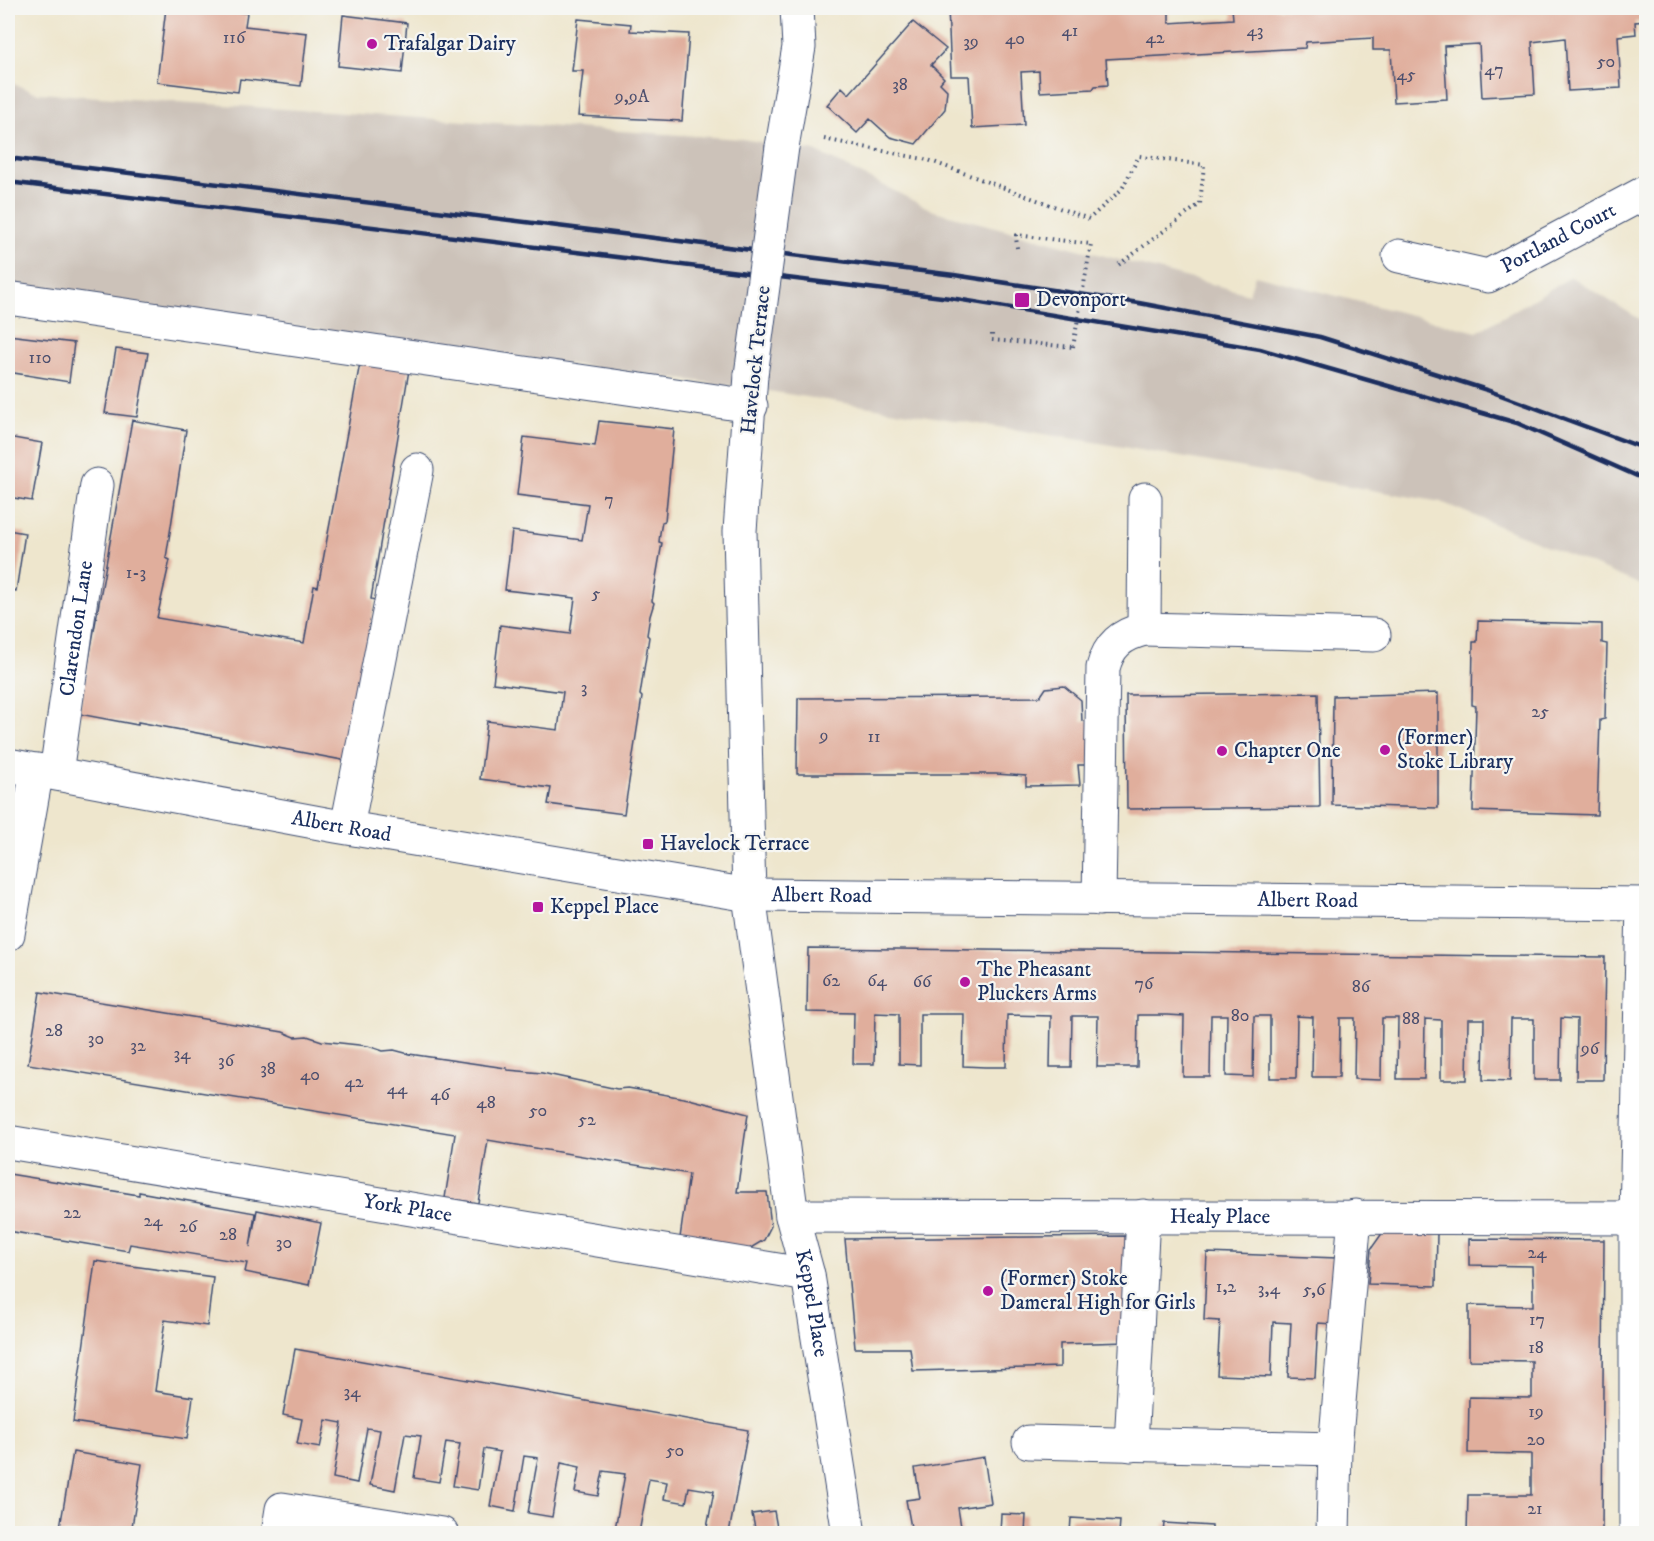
<svg xmlns="http://www.w3.org/2000/svg" width="1654" height="1541" font-family="'IM FELL DW Pica',serif">
  <style>
    .industrial { fill: #ccc2b9 }
    .building { fill: #e0ae9c }
    .lines { fill: none; stroke-linecap: round; stroke-linejoin: round }
    .minor-casing { stroke: #3b4a6f; stroke-width: 35 }
    .major-casing { stroke: #3b4a6f; stroke-width: 35 }
    .path { stroke: #3b4a6f; stroke-width: 4; stroke-dasharray: 1.5 4.5; stroke-linecap: butt }
    .minor { stroke: #fff; stroke-width: 33 }
    .major { stroke: #fff; stroke-width: 33 }
    .rail { stroke: #1b2f5e; stroke-width: 4.5 }
    .minor-bridge-casing { stroke: #3b4a6f; stroke-width: 35; stroke-linecap: butt }
    .path-bridge { stroke: #3b4a6f; stroke-width: 4; stroke-dasharray: 1.5 4.5; stroke-linecap: butt }
    .minor-bridge { stroke: #fff; stroke-width: 33 }
    .poi-dot { fill: #b5179e; stroke: #f6f6f2; stroke-width: 2 }
    .labels { text-anchor: middle; dominant-baseline: central; stroke-width: 4.5; stroke-linejoin: round; paint-order: stroke }
    .number-label { font-size: 18px; fill: #4c4f6e }
    .poi-label { font-size: 21px; fill: #1b2f5e; stroke: #f6f6f2; text-anchor: start }
    .street-label { font-size: 21px; fill: #1b2f5e; stroke: #f6f6f2 }
  </style>
  <rect width="100%" height="100%" fill="#f6f6f2"/>
  <filter id="ink" filterUnits="userSpaceOnUse"><feTurbulence type="fractalNoise" baseFrequency=".0167" numOctaves="2"/><feDisplacementMap in="SourceGraphic" scale="12" xChannelSelector="R" yChannelSelector="G"/><feConvolveMatrix kernelMatrix="1 2 1 2 8 2 1 2 1" color-interpolation-filters="sRGB"/></filter>
  <filter id="wash" filterUnits="userSpaceOnUse"><feTurbulence type="fractalNoise" baseFrequency=".008" numOctaves="4" result="noise"/><feDisplacementMap in="SourceGraphic" scale="24" xChannelSelector="R" yChannelSelector="G"/><feGaussianBlur stdDeviation="1.35" result="paint"/><feColorMatrix in="noise" values="0 0 0 0 0 0 0 0 0 0 0 0 0 0 0 0 0 1.4 0 .05"/><feComposite in="paint" operator="in"/></filter>
  <g filter="url(#wash)">
    <rect width="100%" height="100%" fill="#eee6cd"/>
    <path class="industrial" d="M8,82L38,93L742,139L815,151L934,211L1249,294L1255,275L1477,332L1571,277L1646,323V587L1441,502L1088,441L768,391L8,287Z"/>
    <g id="blocks">
      <path class="building" d="M166,8H195L247,13L245,26L307,33L301,86L240,79L238,92L157,82Z
        M948,8H1169V23L1233,19L1232,8H1646V21L1635,22L1636,34L1618,36L1621,88L1568,91L1565,38L1532,42L1535,94L1482,97L1479,44L1444,46L1447,99L1394,102L1391,50H1373V38L1306,42L1305,48L1106,59L1108,85L1095,86L1093,89L1040,92L1039,71L1021,72L1024,125L972,128L969,76H951Z
        M343,15L407,23L402,73L338,66Z
        M578,19L631,24L630,31L689,34L682,121L578,116L583,71H572Z
        M913,22L946,49L931,65L944,78L940,83L947,90L945,109L916,144L890,137L870,119L857,133L827,105L842,87L849,94Z
        M8,335L74,343L69,382L8,372Z
        M116,349L148,353L137,417L105,413Z
        M360,363L409,370L371,599L375,600L348,761L138,722V725L79,714L132,420L186,430L166,558L170,560L157,618L304,643L314,586L318,587Z
        M599,421L674,429L665,521L662,522L660,533L659,542L662,543L652,601L654,603L650,616L647,635L649,637L640,695L642,697L624,814L548,804L551,788L480,779L487,721L558,730L563,692L493,683L500,625L570,634L575,598L505,590L512,531L582,540L588,504L517,495L524,437L595,446Z
        M8,437L42,443L32,501L8,497Z
        M8,530L25,533L16,591L8,590Z
        M1478,621L1602,624V643L1607,644L1605,719L1600,720L1597,815L1473,811L1476,706L1472,705L1473,642H1477Z
        M1064,686L1081,700L1082,721L1092,720L1091,765H1078L1080,785L1026,786V776L996,774H797L798,698L1040,697L1046,688Z
        M1318,693L1320,807L1127,809L1126,695Z
        M1438,693V808L1332,805L1333,696Z
        M808,948L1605,957L1603,1080H1576L1577,1019L1561,1018L1560,1080H1534V1019H1511L1510,1081L1483,1080L1484,1019H1468L1467,1080H1441V1020L1425,1019L1424,1079H1397L1398,1018H1382L1381,1080L1354,1079L1355,1018H1340L1339,1077H1312L1313,1017L1297,1016L1296,1078H1270V1016H1254L1253,1077L1226,1076L1227,1015H1211L1210,1077H1183L1184,1016L1168,1015H1138L1137,1067H1097L1098,1016H1072L1071,1067H1050L1051,1016L1007,1015L1006,1067H985L963,1066L964,1014H920V1065L899,1064V1014L875,1013L874,1064H853L854,1013L807,1012Z
        M40,992L283,1032L295,1037L307,1036L322,1041L368,1046L383,1051L394,1050L409,1054L506,1068L508,1070L542,1073L617,1089L628,1088L689,1099L748,1114L737,1192H767L771,1226L764,1240L749,1249L680,1238L689,1174L488,1140L478,1203L445,1198L455,1134L28,1064Z
        M9,1174L139,1195V1192L255,1213L250,1247L257,1210L321,1223L309,1285L245,1272L247,1263L130,1244L128,1251L8,1231Z
        M1383,1232L1437,1233L1436,1286L1368,1284L1371,1249Z
        M1128,1236L1127,1342L1060,1344V1367L913,1371L910,1348H855L845,1239Z
        M1469,1239L1604,1240L1602,1533H1467L1468,1495H1531V1454L1468,1453L1469,1397L1532,1398V1361L1469,1360V1305L1533,1306V1287L1532,1266L1469,1265Z
        M1207,1253L1337,1258L1333,1324L1318,1323L1315,1378L1288,1377L1291,1323L1273,1322L1271,1377L1217,1375L1220,1321L1204,1320Z
        M95,1261L213,1277L207,1326L165,1320L155,1391L193,1397L187,1439L73,1422Z
        M295,1349L748,1430L729,1533H706L714,1491L689,1487L686,1503L664,1499L667,1482L649,1479L639,1533L615,1529L625,1474L603,1471L598,1496L575,1492L580,1467L561,1463L552,1517L528,1513L538,1458L524,1456L515,1511L490,1506L500,1452L484,1449L478,1490L453,1486L460,1444L446,1442L439,1482L414,1478L421,1436L405,1434L395,1490L370,1485L380,1430L367,1428L357,1483L333,1478L342,1423L326,1420L320,1448L297,1444L302,1419L283,1415Z
        M73,1452L142,1464L131,1533H59Z
        M984,1457L991,1503L958,1508L962,1533H912L906,1500L920,1498L915,1468Z
        M774,1511L778,1533H756L752,1514Z
        M1001,1514L1026,1515L1025,1533H1000Z
        M1071,1518L1120,1521L1119,1533H1070Z
        M1164,1523L1212,1526V1533H1163Z"/>
    </g>
  </g>
  <g filter="url(#ink)">
    <use href="#blocks" fill-opacity="0" stroke="#3b4a6f" stroke-width="1.5"/>
    <g class="lines">
      <defs>
        <g id="minor">
          <path d="M782,147L799,47L797,8"/>
          <path id="s1" d="M1399,256L1488,276L1646,192"/>
          <path d="M8,298L751,406"/>
          <path id="s2" d="M751,375L740,531L749,895L792,1216L808,1275L849,1534"/>
          <path d="M1144,629L1374,635"/>
          <path id="s3" d="M56,773L97,485"/>
          <path d="M347,827L417,470"/>
          <path d="M1099,899L1103,668C1109,645 1121,635 1144,629L1145,499"/>
          <path d="M8,934L37,770"/>
          <path id="s4" d="M8,1142L808,1275"/>
          <path id="s5" d="M792,1216L1646,1218"/>
          <path d="M1029,1442L1335,1449"/>
          <path d="M1131,1445L1143,1216"/>
          <path d="M278,1534L282,1509L442,1534"/>
          <path d="M1333,1534L1335,1449L1355,1216"/>
          <path d="M1636,1534V1218L1643,904"/>
        </g>
        <g id="major">
          <path id="s6" d="M8,765L336,826L749,895L1646,904"/>
        </g>
      </defs>
      <use href="#minor" class="minor-casing"/>
      <use href="#major" class="major-casing"/>
      <path class="path" d="M824,139L928,160L1089,219L1122,189L1139,156L1204,165L1200,204L1117,266
        M1017,248L1016,235L1091,244
        M992,334V340L1073,347"/>
      <use href="#minor" class="minor"/>
      <use href="#major" class="major"/>
      <path class="rail" d="M8,158L954,275L1139,303L1320,337L1487,390L1646,449
        M8,182L950,298L1260,349L1517,423L1646,480"/>
      <defs>
        <path id="minor-bridge" d="M751,375L782,147"/>
      </defs>
      <use href="#minor-bridge" class="minor-bridge-casing"/>
      <path class="path-bridge" d="M1073,347L1091,244"/>
      <use href="#minor-bridge" class="minor-bridge"/>
    </g>
  </g>
  <g class="poi-dot">
    <circle cx="372" cy="44" r="6"/>
    <rect x="1014" y="292" width="16" height="16" rx="3"/>
    <circle cx="1385" cy="750" r="6"/>
    <circle cx="1222" cy="751" r="6"/>
    <rect x="642" y="838" width="12" height="12" rx="3"/>
    <rect x="532" y="901" width="12" height="12" rx="3"/>
    <circle cx="965" cy="982" r="6"/>
    <circle cx="988" cy="1291" r="6"/>
  </g>
  <g class="labels">
    <g class="number-label">
      <text x="1070" y="31">41</text>
      <text x="1255" y="31">43</text>
      <text x="234" y="38">116</text>
      <text x="1155" y="38">42</text>
      <text x="1015" y="39">40</text>
      <text x="971" y="42">39</text>
      <text x="1606" y="62">50</text>
      <text x="1494" y="70">47</text>
      <text x="1406" y="75">45</text>
      <text x="900" y="85">38</text>
      <text x="632" y="97">9,9A</text>
      <text x="40" y="358">110</text>
      <text x="609" y="500">7</text>
      <text x="136" y="573">1-3</text>
      <text x="596" y="594">5</text>
      <text x="584" y="688">3</text>
      <text x="1540" y="712">25</text>
      <text x="824" y="736">9</text>
      <text x="874" y="737">11</text>
      <text x="831" y="981">62</text>
      <text x="877" y="981">64</text>
      <text x="922" y="982">66</text>
      <text x="1144" y="984">76</text>
      <text x="1361" y="987">86</text>
      <text x="1240" y="1016">80</text>
      <text x="1411" y="1019">88</text>
      <text x="54" y="1031">28</text>
      <text x="96" y="1039">30</text>
      <text x="138" y="1046">32</text>
      <text x="1590" y="1049">96</text>
      <text x="182" y="1054">34</text>
      <text x="226" y="1061">36</text>
      <text x="268" y="1069">38</text>
      <text x="310" y="1075">40</text>
      <text x="354" y="1082">42</text>
      <text x="397" y="1089">44</text>
      <text x="440" y="1095">46</text>
      <text x="486" y="1103">48</text>
      <text x="538" y="1111">50</text>
      <text x="587" y="1120">52</text>
      <text x="72" y="1213">22</text>
      <text x="153" y="1221">24</text>
      <text x="188" y="1227">26</text>
      <text x="228" y="1235">28</text>
      <text x="284" y="1243">30</text>
      <text x="1537" y="1253">24</text>
      <text x="1226" y="1287">1,2</text>
      <text x="1269" y="1289">3,4</text>
      <text x="1314" y="1290">5,6</text>
      <text x="1537" y="1320">17</text>
      <text x="1536" y="1348">18</text>
      <text x="352" y="1392">34</text>
      <text x="1536" y="1412">19</text>
      <text x="1536" y="1440">20</text>
      <text x="675" y="1451">50</text>
      <text x="1535" y="1509">21</text>
    </g>
    <g class="poi-label">
      <text x="384" y="44">Trafalgar Dairy</text>
      <text x="1036" y="300">Devonport</text>
      <text x="1397" y="738">(Former)<tspan x="1397" dy="24">Stoke Library</tspan></text>
      <text x="1234" y="751">Chapter One</text>
      <text x="660" y="844">Havelock Terrace</text>
      <text x="550" y="907">Keppel Place</text>
      <text x="977" y="970">The Pheasant<tspan x="977" dy="24">Pluckers Arms</tspan></text>
      <text x="1000" y="1279">(Former) Stoke<tspan x="1000" dy="24">Dameral High for Girls</tspan></text>
    </g>
    <g class="street-label">
      <text stroke="none"><textPath href="#s1" startOffset="171">Portland Court</textPath></text>
      <text transform="translate(756 360) rotate(-84)">Havelock Terrace</text>
      <text stroke="none"><textPath href="#s3" startOffset="146">Clarendon Lane</textPath></text>
      <text stroke="none"><textPath href="#s6" startOffset="339">Albert Road</textPath></text>
      <text stroke="none"><textPath href="#s6" startOffset="825">Albert Road</textPath></text>
      <text stroke="none"><textPath href="#s6" startOffset="1311">Albert Road</textPath></text>
      <text stroke="none"><textPath href="#s4" startOffset="405">York Place</textPath></text>
      <text stroke="none"><textPath href="#s5" startOffset="428">Healy Place</textPath></text>
      <text stroke="none"><textPath href="#s2" startOffset="934">Keppel Place</textPath></text>
    </g>
  </g>
  <rect width="1654" height="1541" fill="none" stroke="#f6f6f2" stroke-width="30"/>
</svg>
